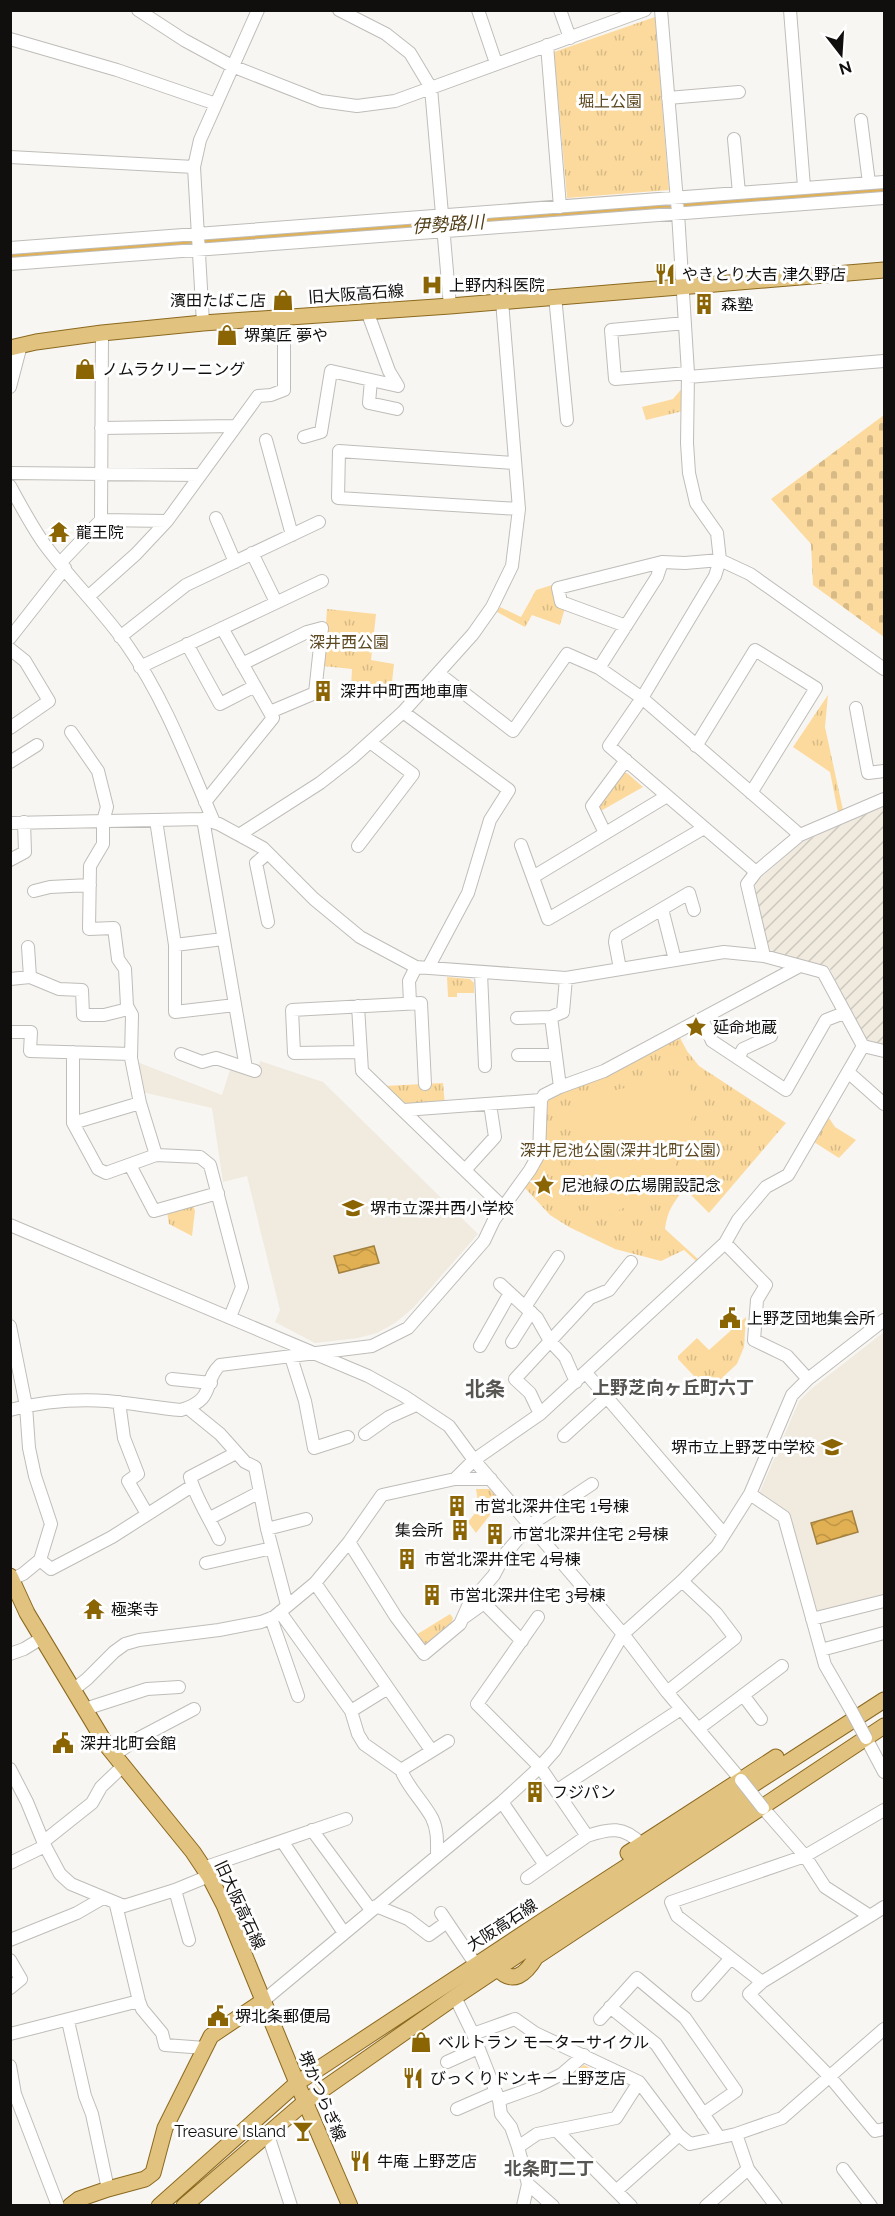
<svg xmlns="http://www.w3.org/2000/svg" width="895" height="2216" font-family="Raleway,'Noto Sans JP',sans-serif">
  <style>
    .built { fill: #f0eadf }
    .industrial { fill: url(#industrial-furrows) }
    .grass { fill: url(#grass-tufts) }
    .cemetery { fill: url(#cemetery-stones) }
    .pitch { fill: #fcda9d }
    .water { fill: url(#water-waves); stroke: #a2803e; stroke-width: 1.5 }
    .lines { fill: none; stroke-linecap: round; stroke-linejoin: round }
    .river { stroke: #e0b052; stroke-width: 21 }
    .minor-casing { stroke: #bfbdb9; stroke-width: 14 }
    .major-casing { stroke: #8b691f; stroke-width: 17 }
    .minor { stroke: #fff; stroke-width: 12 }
    .major { stroke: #e1c27e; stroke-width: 15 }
    .minor-bridge-casing { stroke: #bfbdb9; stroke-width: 14; stroke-linecap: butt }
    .minor-bridge { stroke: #fff; stroke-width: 12 }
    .labels { text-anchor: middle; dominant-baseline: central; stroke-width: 6; stroke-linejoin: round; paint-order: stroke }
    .park-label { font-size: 16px; fill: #5d4922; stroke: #fff }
    .poi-label { font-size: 16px; fill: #100f0e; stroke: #fff; text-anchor: start }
    .street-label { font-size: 16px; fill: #100f0e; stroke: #fff }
    .water-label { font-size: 18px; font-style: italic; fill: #503c15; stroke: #fff }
    .neighbourhood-label { font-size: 18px; font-weight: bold; fill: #585653; stroke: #fff }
    .quarter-label { font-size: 20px; font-weight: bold; fill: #585653; stroke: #fff }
  </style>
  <defs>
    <pattern id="industrial-furrows" width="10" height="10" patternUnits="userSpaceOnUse" patternTransform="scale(1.5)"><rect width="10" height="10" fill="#f0eadf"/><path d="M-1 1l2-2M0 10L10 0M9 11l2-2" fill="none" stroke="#cdc8be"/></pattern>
    <pattern id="grass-tufts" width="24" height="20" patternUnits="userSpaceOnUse" patternTransform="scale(1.5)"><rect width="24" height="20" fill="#fcda9d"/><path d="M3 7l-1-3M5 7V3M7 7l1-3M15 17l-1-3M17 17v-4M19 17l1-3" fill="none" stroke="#d7ba86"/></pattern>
    <pattern id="cemetery-stones" width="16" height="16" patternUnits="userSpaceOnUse" patternTransform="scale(1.5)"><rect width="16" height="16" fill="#fcda9d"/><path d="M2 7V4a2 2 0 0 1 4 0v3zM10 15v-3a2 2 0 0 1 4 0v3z" fill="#d7ba86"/></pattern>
    <pattern id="water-waves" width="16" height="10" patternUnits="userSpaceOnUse" patternTransform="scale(1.5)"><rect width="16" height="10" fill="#e0b052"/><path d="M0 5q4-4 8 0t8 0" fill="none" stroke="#bf9646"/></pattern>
  </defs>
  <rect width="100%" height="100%" fill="#f8f6f2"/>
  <path class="built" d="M260,1061L323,1082L478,1234L413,1308L395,1323L377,1333L358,1338L315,1343L275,1322L280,1310L247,1176L223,1182L212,1108L142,1092L137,1062L222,1095L230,1070L257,1078Z
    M884,1332V1594L821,1611L817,1610L788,1511L760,1497L759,1494L799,1401L811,1389Z"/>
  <path class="industrial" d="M884,806V1045L871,1043L863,1036L829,967L774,957L767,952L754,889L757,881L802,842Z"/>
  <path class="grass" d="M655,17L669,190L567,198L554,52Z
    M684,386L683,411L646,420L642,407L673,399Z
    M552,585L557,605L565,608L560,625L532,615L525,627L497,612L500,607L521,617L536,590Z
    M327,609L376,614L371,660L394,664L391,691L411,697L408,699L368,687H351L352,669L323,666Z
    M828,695L825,727L843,810L838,812L830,772L793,747Z
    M622,773H627L643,787L599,812V806Z
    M447,977L470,979L474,983V993H457V997H448Z
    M679,1036L687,1051L699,1066L786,1123L709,1213L685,1189C673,1202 667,1212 665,1229L699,1260L697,1262L684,1250L661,1261L615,1249L569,1227L550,1215L525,1188L542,1161L547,1103L552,1096Z
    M443,1083L445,1105L407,1107L384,1086Z
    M829,1118L835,1127L856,1140L839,1158L814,1142Z
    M193,1205L195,1211L192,1236L169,1224L167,1212Z
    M746,1317L744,1347L737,1364L708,1391L678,1359V1356L697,1338L709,1350Z
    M476,1489H490L500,1502L476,1533L468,1522L479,1508Z
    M450,1614L453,1618L451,1624L428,1644L422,1643L416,1635Z
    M584,2065L616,2081L605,2089L597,2081L585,2087L575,2072Z"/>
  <path class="cemetery" d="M884,415V637L813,585L811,544L771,499Z"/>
  <path class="pitch" d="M678,1076C709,1087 685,1153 671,1172C658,1190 640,1202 619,1210C609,1214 598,1219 590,1210L571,1110L576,1099Z"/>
  <path class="water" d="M374,1246L379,1263L339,1273L334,1256Z
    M852,1511L858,1532L817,1544L811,1523Z"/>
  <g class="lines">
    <path class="river" d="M10,257L425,224L884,190"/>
    <defs>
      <path id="minor" d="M138,10L184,40L232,66L321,101L357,106L395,101L645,10
        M339,10L386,34L410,53L431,88L450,306
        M478,10L496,63
        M560,10L570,38
        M661,10L678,213L688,373L687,443L689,473L696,503L717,533L720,560L715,576L642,698L609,746L756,872
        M790,10L804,187
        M10,39L117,70L216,104
        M547,45L560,207
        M668,98L739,92
        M861,120L869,183
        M734,139L739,193
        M10,157L194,167
        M10,248L884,182
        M10,264L884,198
        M555,296L567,420
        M203,323L194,167L200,140L258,10
        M685,323L611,330L615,379L688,373
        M688,377L884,361
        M371,380L369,403L397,409
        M10,387L21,345
        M101,428L236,426
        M304,437L321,432L331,371L398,386L389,371L367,311
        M266,440L292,535
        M515,463L339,451L338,498L519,509
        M10,473L200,475
        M10,486C21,506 32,527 45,545C71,580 102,610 127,645C165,699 188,762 214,822
        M216,518L235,562
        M101,520L167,521
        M252,553L276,602
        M61,562L101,520L102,333
        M89,596L136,554L167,521L258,396L271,395L284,390V316
        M626,626L561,602L558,588L662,562L685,563L720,560L750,574L884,669
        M120,637L186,585L319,522
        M10,638L65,568
        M187,644L220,704L255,686
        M10,649L25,661L49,701L10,728
        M242,664L307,632L322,628L315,693L270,712
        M140,667L322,581
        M599,668L657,577L662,562
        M438,673L513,731L567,654L599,668L642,698L800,835
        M856,708L868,773L884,771
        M403,712L509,790L490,820L468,893L428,968
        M71,732L98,771L107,807L103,821V844L90,866L89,929L114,928L118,959L125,969L127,1006L132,1015L131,1058L140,1103L156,1155
        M696,746L755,650L816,688L751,793
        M10,762L37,745
        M205,802L273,718L222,628
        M203,819L246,1068
        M156,820L175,945V1012L235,1005
        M10,823L203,819L219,824L263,848L314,899L360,937L416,967L566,978L724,952L764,956L823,972L863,1046L884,1051
        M605,833L592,806L626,760
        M239,835L320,783L352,758L403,712L473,634L492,607L512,566L519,509L502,301
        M521,845L548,919L704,828
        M358,846L413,774L370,742
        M268,853L256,863L268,922
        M10,860L25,852L24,822
        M533,877L667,796
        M34,891L50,887L90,885
        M662,909L675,960
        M175,945L223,939
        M28,947L30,977
        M764,956L747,884L756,872L800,835L884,799
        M620,969L615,942L616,936L689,893L694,910
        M481,973L485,1066
        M10,979L30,977L59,989L82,990L83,1015H104L128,1009
        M410,1003L409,981L416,967
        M358,1006L362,1071L504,1208
        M517,1018L551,1017
        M702,1019L712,1041L786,1090L826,1020L844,1013
        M10,1032H31L30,1051L131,1054
        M73,1052V1123L98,1169L106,1173L156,1155L200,1157L210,1165L242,1287L230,1317
        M361,1052L294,1053L292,1010L421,1003L425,1084
        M181,1054L202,1062L216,1058L255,1071
        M518,1055H556
        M738,1058L743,1049L771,1036
        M848,1072L884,1104
        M560,1087L551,1017L563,1012L566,978
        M404,1110L541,1100
        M73,1123L140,1103
        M130,1165L154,1211L218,1193
        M465,1170L495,1137L490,1104
        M10,1225L368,1376L404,1396L449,1426L474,1460L623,1634L667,1692L741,1780
        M725,1243L738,1220L766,1187L788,1175L863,1046
        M500,1284L537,1318L550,1341L565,1357L576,1382
        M525,1307L558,1257
        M10,1326L26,1406L29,1448L35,1476L51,1524L40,1560L23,1574L10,1580
        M512,1342L531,1312
        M480,1346L510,1293
        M291,1357L305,1401L314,1448L348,1437
        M586,1373L724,1534
        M172,1379L211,1383
        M119,1402L124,1438L138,1474L128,1481L147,1514
        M188,1408L220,1434L245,1462L255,1467L267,1529L287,1605
        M10,1410C41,1402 75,1399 107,1401C132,1403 156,1408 181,1410C217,1399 202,1382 220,1365L372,1346L408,1328L484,1241L494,1220L530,1170L539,1154L541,1100L544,1095L560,1087L604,1071L798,967
        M540,1414L530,1393L515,1379L590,1298L609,1290L631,1262
        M365,1434L389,1417L416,1405
        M564,1436L607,1397
        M455,1479L474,1460L540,1414L725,1243L766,1285L757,1300L754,1340L787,1356L808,1379
        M750,1494L784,1517L825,1665L851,1710
        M210,1518L260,1492
        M267,1529L306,1519
        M219,1539C210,1519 195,1497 190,1477L236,1453
        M349,1542L396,1617L424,1654L460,1624L469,1604L494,1575L505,1554L530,1525L592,1484
        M40,1560L51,1569L112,1537L192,1486
        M206,1563L272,1548
        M315,1583L431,1750
        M280,1612L351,1711L358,1734L364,1744L401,1770L448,1741
        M538,1617L477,1704L540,1767L587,1836C610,1828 624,1826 641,1844
        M271,1618L298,1696
        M463,1618L484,1603L522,1641
        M812,1619L884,1601
        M821,1650L884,1633
        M10,1654L24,1649L42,1638
        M73,1690L87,1679L114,1652L125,1644L139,1640L219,1630L261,1622L274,1617L315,1583L349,1542L382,1495L455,1479H491
        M667,1692L735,1638L716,1613L682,1581
        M743,1695L761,1719
        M85,1709L147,1689L179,1687
        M351,1711L388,1688
        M698,1729L782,1666
        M866,1738L884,1772
        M114,1755L139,1738L194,1709
        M10,1769L27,1802L45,1846L60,1874L71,1884L124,1906L175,1890L209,1876
        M401,1770C408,1788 423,1801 432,1818C438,1830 437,1843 437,1855
        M556,1791L681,1709
        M502,1802L545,1865
        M763,1808L805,1856L884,1810
        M312,1830L371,1910
        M282,1841L344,1933
        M43,1842L92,1803L101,1787L123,1766
        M805,1856L825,1887L870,1916L762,1982L677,1916L671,1902Z
        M10,1863L45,1846
        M203,1868L346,1819
        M527,1878L587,1836
        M175,1890L189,1940
        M116,1905L139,2001L142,2009L162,2033L165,2045L205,2048
        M376,1906L408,1919L429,1935L447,1922
        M441,1913L476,1965
        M870,1916L884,1907
        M10,1940L77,1913L103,1898
        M10,1960L21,1979L10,1988
        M762,1982L749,1994L830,2077L875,2131L884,2129
        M698,1995L731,1958
        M455,1997L473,2034L515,2019L535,2033L639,2082L679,2135L690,2144L736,2134L782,2118L884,2029
        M263,2001L502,1802L540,1767L555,1750L623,1634L682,1581L717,1546L750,1494L792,1395L808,1379L884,1320
        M610,2007L656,2044L719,2137
        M600,2019L637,1978L685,2018L736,2091L703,2114
        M68,2021L85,2096L92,2114L108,2189
        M10,2034L139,2001
        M473,2034L499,2100L501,2114L511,2127L518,2147L528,2184L523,2206
        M447,2062L478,2048
        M10,2066L15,2094L58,2206
        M499,2100L538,2086L562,2074L584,2055
        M457,2109L496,2092
        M556,2130L631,2206
        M267,2132L291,2206
        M736,2134L748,2169L776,2206
        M518,2147L537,2134L616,2118L639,2082
        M843,2169L871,2206
        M528,2184L553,2206
        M616,2191L679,2135
        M706,2206L748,2169"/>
      <path id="major" d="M10,348L36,342L102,333L203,323L450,306L884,270
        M10,1576L27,1613L107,1746L193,1852L209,1876L224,1905L297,2083L350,2206
        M628,1853L776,1757
        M497,1968C513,1986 526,1974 536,1957C652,1880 768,1804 884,1726
        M70,2206L79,2199L108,2189L145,2179L153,2173L165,2128L211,2036L263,2001
        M159,2206L297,2083L547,1918L884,1700
        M184,2206L305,2102L455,1997L749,1800"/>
    </defs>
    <use href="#minor" class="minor-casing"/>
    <use href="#major" class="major-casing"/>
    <use href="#minor" class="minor"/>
    <use href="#major" class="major"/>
    <defs>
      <path id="minor-bridge" d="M851,1710L866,1738
        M741,1780L763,1808"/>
    </defs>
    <use href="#minor-bridge" class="minor-bridge-casing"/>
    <use href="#minor-bridge" class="minor-bridge"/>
  </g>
  <defs>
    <symbol id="restaurant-bare" viewBox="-9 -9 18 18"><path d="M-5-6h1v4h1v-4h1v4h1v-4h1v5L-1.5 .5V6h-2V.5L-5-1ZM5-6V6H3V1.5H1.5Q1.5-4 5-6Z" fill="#8b6403" stroke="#fff" stroke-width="2.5" paint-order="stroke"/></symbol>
    <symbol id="hospital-bare" viewBox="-9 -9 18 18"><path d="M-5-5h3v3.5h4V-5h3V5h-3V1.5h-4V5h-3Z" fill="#8b6403" stroke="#fff" stroke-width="2.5" paint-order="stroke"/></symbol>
    <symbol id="shop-bare" viewBox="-9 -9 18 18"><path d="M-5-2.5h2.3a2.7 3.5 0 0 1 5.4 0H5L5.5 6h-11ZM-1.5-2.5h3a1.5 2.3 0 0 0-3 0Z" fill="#8b6403" stroke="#fff" stroke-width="2.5" paint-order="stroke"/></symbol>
    <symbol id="building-bare" viewBox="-9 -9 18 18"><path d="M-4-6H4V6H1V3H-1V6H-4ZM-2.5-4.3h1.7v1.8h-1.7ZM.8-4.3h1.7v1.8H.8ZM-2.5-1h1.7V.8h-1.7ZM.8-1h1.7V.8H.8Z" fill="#8b6403" stroke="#fff" stroke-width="2.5" paint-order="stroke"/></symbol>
    <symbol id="temple-bare" viewBox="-9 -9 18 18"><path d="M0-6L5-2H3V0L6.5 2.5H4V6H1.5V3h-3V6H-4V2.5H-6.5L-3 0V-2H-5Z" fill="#8b6403" stroke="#fff" stroke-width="2.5" paint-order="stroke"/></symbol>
    <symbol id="sight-bare" viewBox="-9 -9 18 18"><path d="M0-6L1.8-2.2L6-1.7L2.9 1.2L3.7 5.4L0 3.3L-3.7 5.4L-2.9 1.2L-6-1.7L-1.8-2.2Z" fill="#8b6403" stroke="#fff" stroke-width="2.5" paint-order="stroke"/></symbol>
    <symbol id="school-bare" viewBox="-9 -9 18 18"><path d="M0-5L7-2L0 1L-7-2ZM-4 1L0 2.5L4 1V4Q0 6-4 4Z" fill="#8b6403" stroke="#fff" stroke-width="2.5" paint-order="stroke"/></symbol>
    <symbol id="civic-bare" viewBox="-9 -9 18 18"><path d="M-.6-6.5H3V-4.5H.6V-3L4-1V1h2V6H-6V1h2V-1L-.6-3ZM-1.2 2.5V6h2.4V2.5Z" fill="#8b6403" stroke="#fff" stroke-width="2.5" paint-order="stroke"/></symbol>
    <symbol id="bar-bare" viewBox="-9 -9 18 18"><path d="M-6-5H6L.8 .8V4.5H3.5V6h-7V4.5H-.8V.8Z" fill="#8b6403" stroke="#fff" stroke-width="2.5" paint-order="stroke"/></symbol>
  </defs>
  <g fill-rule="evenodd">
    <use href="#restaurant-bare" x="650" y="259" width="30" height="30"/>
    <use href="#hospital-bare" x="417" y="270" width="30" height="30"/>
    <use href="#shop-bare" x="268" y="285" width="30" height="30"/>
    <use href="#building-bare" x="689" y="289" width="30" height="30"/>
    <use href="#shop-bare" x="212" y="320" width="30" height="30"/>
    <use href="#shop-bare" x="70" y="354" width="30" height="30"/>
    <use href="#temple-bare" x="44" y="517" width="30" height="30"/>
    <use href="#building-bare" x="308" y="676" width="30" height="30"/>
    <use href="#sight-bare" x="681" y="1012" width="30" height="30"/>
    <use href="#sight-bare" x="529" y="1170" width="30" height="30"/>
    <use href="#school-bare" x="338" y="1193" width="30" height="30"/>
    <use href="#civic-bare" x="715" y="1303" width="30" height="30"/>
    <use href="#school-bare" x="817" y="1432" width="30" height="30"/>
    <use href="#building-bare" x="442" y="1491" width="30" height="30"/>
    <use href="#building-bare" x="445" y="1515" width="30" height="30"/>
    <use href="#building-bare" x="480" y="1519" width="30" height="30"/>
    <use href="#building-bare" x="392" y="1544" width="30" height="30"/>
    <use href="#building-bare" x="417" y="1580" width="30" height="30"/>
    <use href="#temple-bare" x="79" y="1594" width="30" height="30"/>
    <use href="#civic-bare" x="48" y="1728" width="30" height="30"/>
    <use href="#building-bare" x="520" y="1777" width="30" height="30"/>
    <use href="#civic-bare" x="203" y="2001" width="30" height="30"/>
    <use href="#shop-bare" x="406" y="2027" width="30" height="30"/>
    <use href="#restaurant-bare" x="398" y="2063" width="30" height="30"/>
    <use href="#bar-bare" x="288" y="2116" width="30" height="30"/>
    <use href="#restaurant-bare" x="345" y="2146" width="30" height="30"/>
  </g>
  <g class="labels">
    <g class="park-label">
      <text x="610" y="101">堀上公園</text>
      <text x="349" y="642">深井西公園</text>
      <text x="620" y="1150">深井尼池公園(深井北町公園)</text>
    </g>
    <g class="poi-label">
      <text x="682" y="274">やきとり大吉 津久野店</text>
      <text x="449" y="285">上野内科医院</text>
      <text x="266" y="300" text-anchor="end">濱田たばこ店</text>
      <text x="721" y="304">森塾</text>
      <text x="244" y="335">堺菓匠 夢や</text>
      <text x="102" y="369">ノムラクリーニング</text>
      <text x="76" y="532">龍王院</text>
      <text x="340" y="691">深井中町西地車庫</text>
      <text x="713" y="1027">延命地蔵</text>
      <text x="561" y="1185">尼池緑の広場開設記念</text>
      <text x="370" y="1208">堺市立深井西小学校</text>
      <text x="747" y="1318">上野芝団地集会所</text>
      <text x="815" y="1447" text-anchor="end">堺市立上野芝中学校</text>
      <text x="474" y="1506">市営北深井住宅 1号棟</text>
      <text x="443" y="1530" text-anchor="end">集会所</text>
      <text x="512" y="1534">市営北深井住宅 2号棟</text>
      <text x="424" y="1559">市営北深井住宅 4号棟</text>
      <text x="449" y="1595">市営北深井住宅 3号棟</text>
      <text x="111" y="1609">極楽寺</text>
      <text x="80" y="1743">深井北町会館</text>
      <text x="552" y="1792">フジパン</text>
      <text x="235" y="2016">堺北条郵便局</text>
      <text x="438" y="2042">ベルトラン モーターサイクル</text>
      <text x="430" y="2078">びっくりドンキー 上野芝店</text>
      <text x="286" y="2131" text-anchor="end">Treasure Island</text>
      <text x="377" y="2161">牛庵 上野芝店</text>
    </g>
    <g class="street-label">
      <text transform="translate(356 294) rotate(-4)">旧大阪高石線</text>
      <text transform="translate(240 1905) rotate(65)">旧大阪高石線</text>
      <text transform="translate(502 1925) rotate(-33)">大阪高石線</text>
      <text transform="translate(322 2096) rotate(67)">堺かつらぎ線</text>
    </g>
    <g class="water-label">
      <text transform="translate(448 224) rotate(-4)">伊勢路川</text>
    </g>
    <g class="neighbourhood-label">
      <text x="673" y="1387">上野芝向ヶ丘町六丁</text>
      <text x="549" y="2168">北条町二丁</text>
    </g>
    <g class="quarter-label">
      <text x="485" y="1389">北条</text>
    </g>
  </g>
  <rect width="895" height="2216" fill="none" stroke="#100f0e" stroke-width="24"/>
  <g transform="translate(841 54) rotate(163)" stroke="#ffffff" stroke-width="4.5" paint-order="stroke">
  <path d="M0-4.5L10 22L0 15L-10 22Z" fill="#100f0e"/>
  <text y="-9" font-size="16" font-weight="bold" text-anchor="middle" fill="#100f0e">N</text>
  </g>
</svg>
